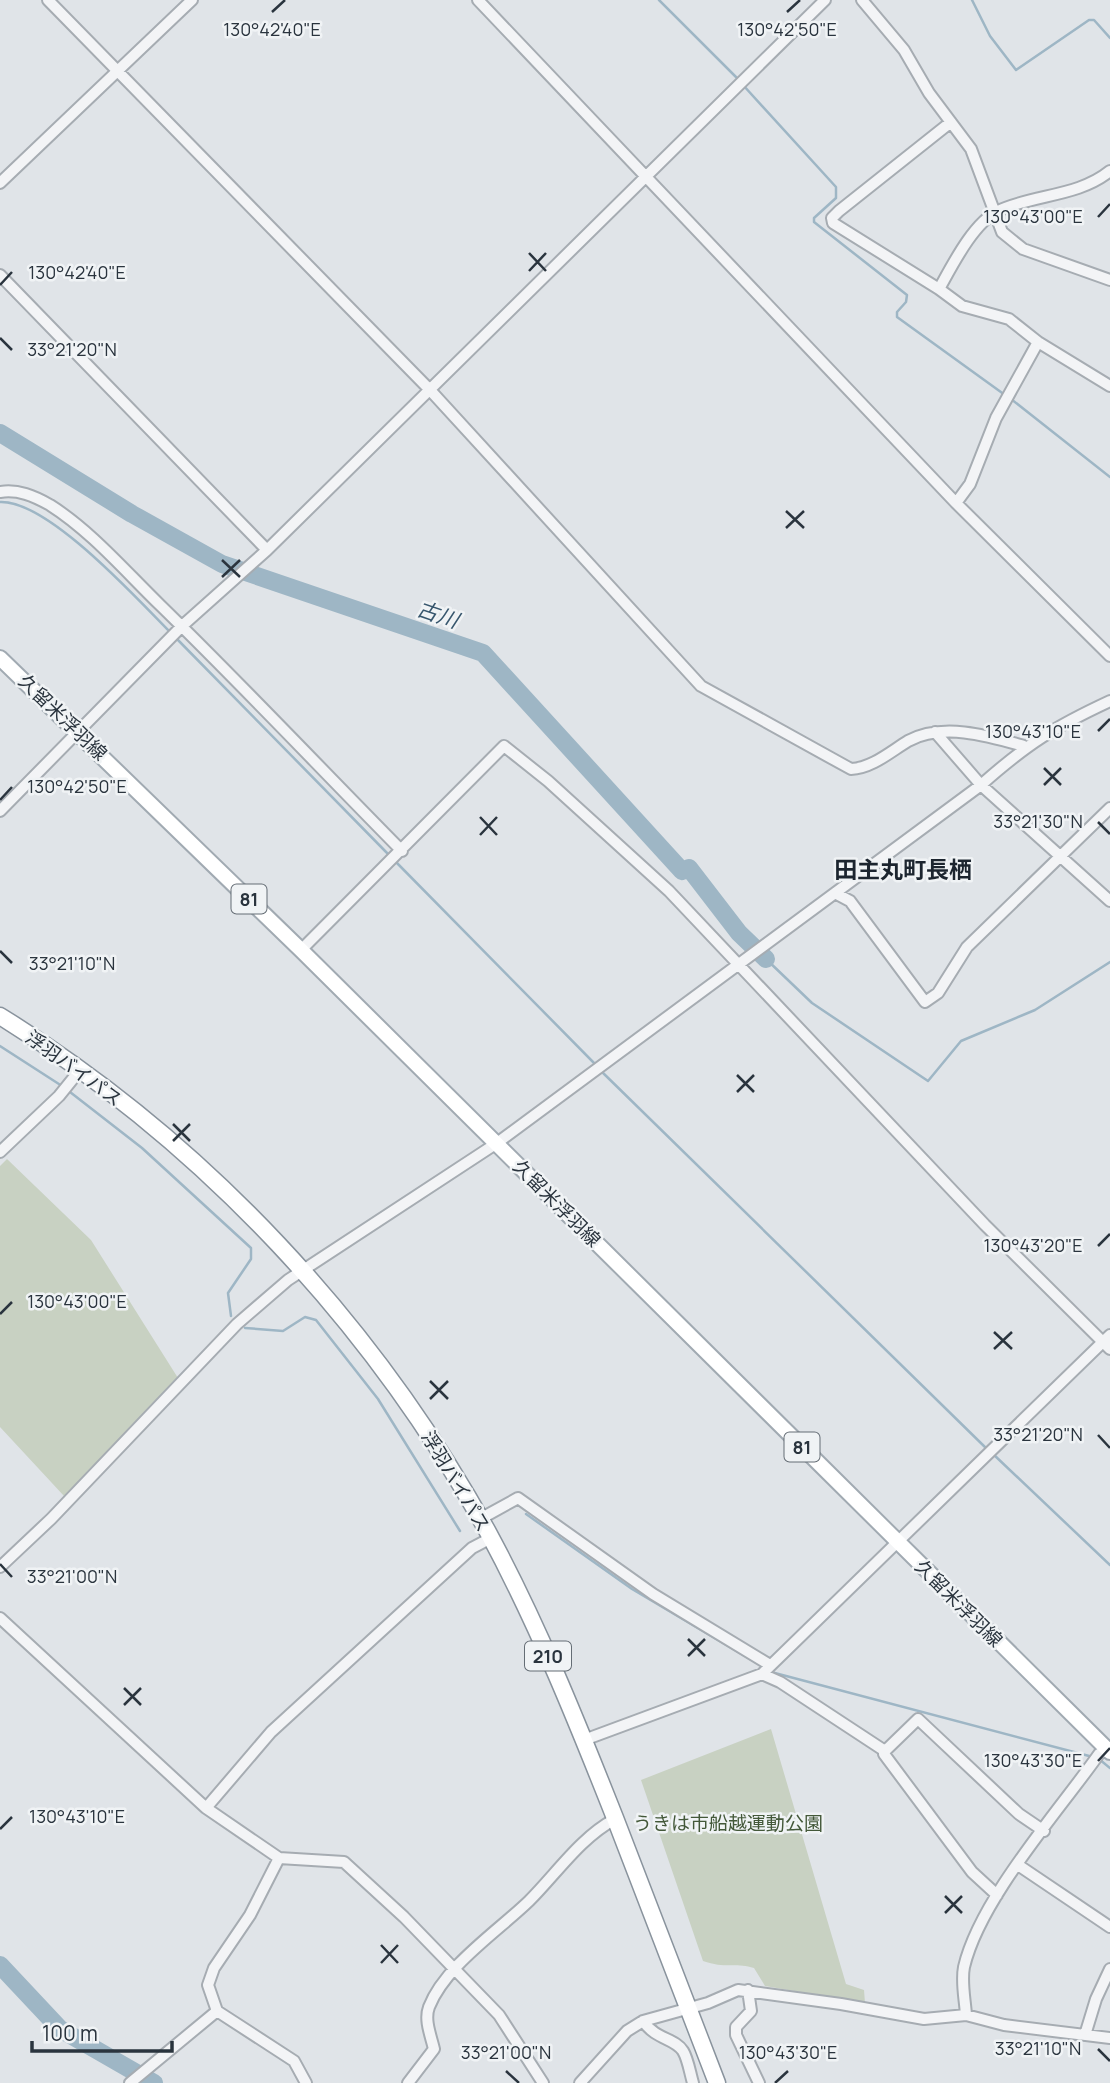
<svg xmlns="http://www.w3.org/2000/svg" width="1110" height="2083" font-family="Manrope,'Noto Sans JP',sans-serif">
  <style>
    .green { fill: #c8d1c2 }
    .lines { fill: none; stroke-linecap: round; stroke-linejoin: round }
    .stream { stroke: #9eb6c5; stroke-width: 2.5 }
    .river { stroke: #9eb6c5; stroke-width: 18 }
    .minor-casing { stroke: #a6acb2; stroke-width: 14 }
    .major-casing { stroke: #a1aab2; stroke-width: 18 }
    .highway-casing { stroke: #89939d; stroke-width: 19 }
    .minor { stroke: #f3f4f6; stroke-width: 10 }
    .major { stroke: #fff; stroke-width: 14 }
    .highway { stroke: #fff; stroke-width: 16 }
    .ticks { fill: none; stroke: #2a343e; stroke-width: 2.5 }
    .labels { text-anchor: middle; dominant-baseline: central; stroke-width: 5; stroke-linejoin: round; paint-order: stroke }
    .shield { fill: #f0f3f5; stroke: #656d75; stroke-width: 2 }
    .shield-label { font-size: 18px; font-weight: bold; fill: #2a343e }
    .street-label { font-size: 19px; fill: #2a343e; stroke: #f0f3f5 }
    .park-label { font-size: 19px; fill: #435839; stroke: #f0f3f5 }
    .water-label { font-size: 21px; font-style: italic; fill: #38576e; stroke: #f0f3f5 }
    .quarter-label { font-size: 23px; font-weight: bold; fill: #1c252f; stroke: #f0f3f5 }
    .ticks-label { font-size: 18px; text-anchor: middle; fill: #2a343e; stroke: #f0f3f5; stroke-width: 5; stroke-linejoin: round; paint-order: stroke }
  </style>
  <rect width="100%" height="100%" fill="#e0e4e8"/>
  <path class="green" d="M7,1159L91,1240L178,1378L64,1496L0,1427V1166Z
    M771,1729L846,1984L864,1990L865,2003L765,1986L754,1968C735,1962 725,1969 703,1961L641,1780Z"/>
  <g class="lines">
    <path class="stream" d="M659,0L739,80
      M972,0L990,36L1016,70L1089,20H1094L1110,38
      M743,85L836,187V198L814,218V222L907,295L906,302L897,312V317L1005,395
      M1011,399L1110,477
      M0,502C48,500 137,599 171,633
      M176,638L389,855
      M394,860L596,1065
      M766,959L812,1003L928,1081L961,1041L1035,1010L1110,962
      M0,1046L62,1086
      M600,1070L988,1450
      M70,1092L142,1148L251,1248V1259L228,1293L231,1316
      M245,1328L283,1331L305,1317L316,1320L378,1399L460,1531
      M993,1454L1110,1565
      M526,1514L632,1589L765,1668
      M771,1672L1093,1757
      M1099,1759L1110,1768"/>
    <path class="river" d="M0,433L132,514L222,564L483,653L682,871L689,868L739,933L766,959
      M0,1965L60,2029L154,2083"/>
    <defs>
      <path id="minor" d="M48,0L430,390L701,686L851,769C872,768 890,752 908,741C943,722 989,736 1024,746
        M478,0L956,503L1110,656
        M862,0L904,50L929,93L971,149L1002,232L1023,249L1110,280
        M951,122L839,211L832,218L833,223L939,289L962,306L1009,319L1038,342L1110,386
        M0,183L192,0
        M0,275L267,550
        M939,289C952,266 973,223 998,211C1034,194 1078,197 1110,171
        M0,492C18,489 34,496 50,505C91,531 125,571 160,605C242,685 321,769 402,851
        M956,503L970,484L996,418L1038,342
        M935,732L981,785L1110,901
        M0,811L182,626L267,550L825,0
        M835,893L850,901L925,1002L938,993L967,947L1110,808
        M301,950L504,746L548,781L669,891L985,1225L1110,1349
        M0,1152L59,1096L80,1070
        M480,1519L518,1498L653,1594L770,1665
        M0,1567L51,1519L237,1324L288,1280L497,1143L981,785C1027,744 1054,727 1110,701
        M0,1618L206,1808L279,1858L344,1862L404,1917L499,2015L543,2083
        M762,1674L780,1682L885,1751L884,1754L972,1872L997,1895
        M584,1740L762,1674L1110,1335
        M885,1751L918,1719L1019,1814L1044,1831
        M206,1808L271,1732L472,1548L491,1538
        M279,1858L250,1915L214,1968L208,1985L217,2011L294,2061L306,2083
        M1018,1865L1110,1927
        M748,1990L751,2011L736,2027V2035L759,2083
        M966,2015C965,1999 961,1982 964,1967C980,1899 1058,1812 1099,1754L1110,1747
        M643,2021C656,2040 675,2038 683,2051C688,2059 690,2073 693,2083
        M1085,2035L1096,1999L1110,1969
        M130,2083L217,2011
        M408,2083L434,2049C431,2036 424,2020 429,2007C445,1966 498,1931 529,1901C557,1873 580,1838 615,1819
        M580,2083L627,2031L643,2021L708,2003L738,1990L841,2004L924,2019L966,2015L1004,2025L1110,2038"/>
      <path id="major" d="M0,658L301,950L1110,1752"/>
      <path id="highway" d="M0,1016C204,1142 374,1325 489,1534C538,1625 577,1722 615,1818C649,1906 683,1994 717,2083"/>
    </defs>
    <use href="#minor" class="minor-casing"/>
    <use href="#major" class="major-casing"/>
    <use href="#highway" class="highway-casing"/>
    <use href="#minor" class="minor"/>
    <use href="#major" class="major"/>
    <use href="#highway" class="highway"/>
  </g>
  <path class="ticks" d="M272,12L285,0M787,12L800,0M1098,217L1110,204M529,253L546,271M529,271L546,253M0,285L12,272M0,338L12,350M786,511L804,528M786,528L804,511M222,560L240,577M222,577L240,560M1098,731L1110,719M1044,768L1061,785M1044,785L1061,768M0,800L12,787M480,817L497,835M1098,822L1110,834M480,835L497,817M0,951L12,963M737,1075L754,1092M737,1092L754,1075M173,1124L190,1141M173,1141L190,1124M1098,1246L1110,1234M0,1314L12,1302M994,1332L1012,1349M994,1349L1012,1332M430,1381L448,1399M430,1399L448,1381M1098,1435L1110,1448M0,1564L12,1577M688,1639L705,1656M688,1656L705,1639M124,1688L141,1705M124,1705L141,1688M1098,1761L1110,1748M0,1829L12,1817M945,1896L962,1913M945,1913L962,1896M381,1945L398,1963M381,1963L398,1945M1098,2049L1110,2061M506,2071L519,2083M775,2083L788,2071"/>
  <g class="labels">
    <g class="shield">
      <rect x="231.5" y="884.5" width="35" height="29" rx="5"/>
      <rect x="784.5" y="1432.5" width="35" height="29" rx="5"/>
      <rect x="525" y="1641.5" width="46" height="29" rx="5"/>
    </g>
    <g class="shield-label">
      <text x="249" y="899">81</text>
      <text x="802" y="1447">81</text>
      <text x="548" y="1656">210</text>
    </g>
    <g class="street-label">
      <text transform="translate(63 717) rotate(44)">久留米浮羽線</text>
      <text transform="translate(74 1068) rotate(36)">浮羽バイパス</text>
      <text transform="translate(557 1203) rotate(45)">久留米浮羽線</text>
      <text transform="translate(456 1481) rotate(59)">浮羽バイパス</text>
      <text transform="translate(959 1603) rotate(45)">久留米浮羽線</text>
    </g>
    <g class="park-label">
      <text x="728" y="1823">うきは市船越運動公園</text>
    </g>
    <g class="water-label">
      <text transform="translate(438 614) rotate(19)">古川</text>
    </g>
    <g class="quarter-label">
      <text x="903" y="869">田主丸町長栖</text>
    </g>
  </g>
  <g class="ticks-label">
    <text x="272" y="36">130°42'40"E</text>
    <text x="787" y="36">130°42'50"E</text>
    <text x="1033" y="223">130°43'00"E</text>
    <text x="77" y="279">130°42'40"E</text>
    <text x="72" y="356">33°21'20"N</text>
    <text x="1033" y="738">130°43'10"E</text>
    <text x="77" y="793">130°42'50"E</text>
    <text x="1038" y="828">33°21'30"N</text>
    <text x="72" y="970">33°21'10"N</text>
    <text x="1033" y="1252">130°43'20"E</text>
    <text x="77" y="1308">130°43'00"E</text>
    <text x="1038" y="1441">33°21'20"N</text>
    <text x="72" y="1583">33°21'00"N</text>
    <text x="1033" y="1767">130°43'30"E</text>
    <text x="77" y="1823">130°43'10"E</text>
    <text x="1038" y="2055">33°21'10"N</text>
    <text x="506" y="2059">33°21'00"N</text>
    <text x="788" y="2059">130°43'30"E</text>
  </g>
  <path d="M32 2041v10h140v-10" fill="none" stroke="#2a343e" stroke-width="3.5"/>
  <text x="42" y="2041" font-size="21" fill="#2a343e" stroke="#f0f3f5" stroke-width="5" paint-order="stroke">100 m</text>
</svg>
